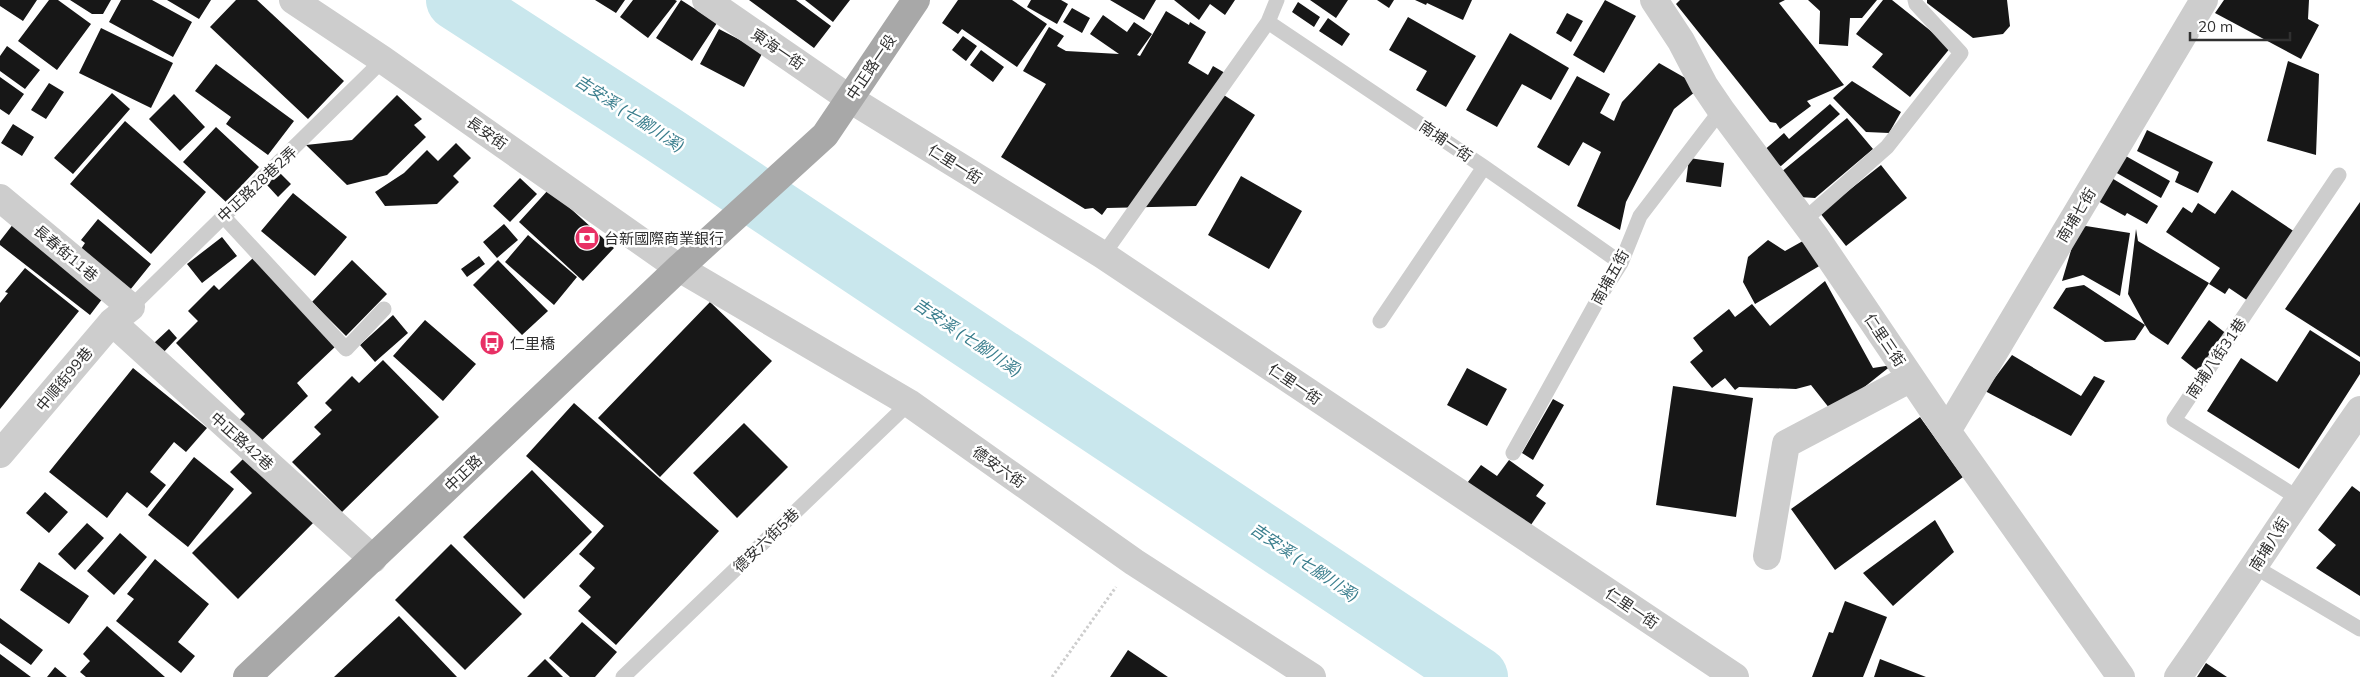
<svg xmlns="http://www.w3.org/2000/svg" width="2360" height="677" font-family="Mulish,'Noto Sans TC',sans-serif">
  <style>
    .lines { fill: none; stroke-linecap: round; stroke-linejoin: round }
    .river { stroke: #c9e7ed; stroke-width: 60 }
    .building { fill: #171717 }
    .path { stroke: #cdcdcd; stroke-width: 3; stroke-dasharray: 2.5 2.5; stroke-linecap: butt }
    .lane { stroke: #cdcdcd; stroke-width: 15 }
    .street { stroke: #cdcdcd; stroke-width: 28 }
    .primary { stroke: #a8a8a8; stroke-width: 28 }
    .labels { text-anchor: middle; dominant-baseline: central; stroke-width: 5; stroke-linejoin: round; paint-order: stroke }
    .street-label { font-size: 15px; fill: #303030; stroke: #fff }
    .poi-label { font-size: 15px; fill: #303030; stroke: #fff; text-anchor: start }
    .water-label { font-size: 16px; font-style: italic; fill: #3a7e8d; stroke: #fff }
  </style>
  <rect width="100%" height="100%" fill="#fff"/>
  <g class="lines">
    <path class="river" d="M456,0L661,133L1478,677"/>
  </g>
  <path class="building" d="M0,0H37L23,21L0,6Z
    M49,0H58L91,24L57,70L18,41Z
    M70,0H111L103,14H92Z
    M121,0H152L192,22L173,57L109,22Z
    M167,0H211L199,19Z
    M236,0H257L344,81L308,119L210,27Z
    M595,0H625L616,13Z
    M633,0H675L677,1L648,38L620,17Z
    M681,0L717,23L692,61L656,38Z
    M749,0H796L831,26L814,48Z
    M805,0H850L833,22Z
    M958,0H1012L1047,24L1017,67L962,29L958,34L942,23Z
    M1031,0H1061L1068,4L1057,24L1027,7Z
    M1110,0H1156L1144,20Z
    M1174,0H1235L1225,15L1210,4L1199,20Z
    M1310,0H1348L1336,18Z
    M1377,0H1394L1389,8Z
    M1415,0H1472L1463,20L1427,3L1426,5Z
    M1605,0L1636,16L1604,73L1573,55Z
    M1680,0H1785L1779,3L1844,85L1807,101L1811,106L1780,129L1776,123L1770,122L1676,4Z
    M1808,0H1877L1862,18H1850L1848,46L1819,44L1820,11Z
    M1883,0H1892L1951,47L1910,97L1872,67L1883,54L1856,34Z
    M1927,0H2007L2010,26L2003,34L1973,38L1927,3Z
    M2224,0H2309L2308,19L2319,25L2301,59L2215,13Z
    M1298,2L1320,17L1314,27L1292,12Z
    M1072,8L1090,18L1082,33L1063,22Z
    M1166,11L1189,25L1190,22L1206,32L1188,63L1208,75L1213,66L1225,73L1216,90L1255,115L1196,206L1107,208L1102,215L1093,208L1085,209L1001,157L1046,84L1023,71L1049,27L1064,36L1057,46L1066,51L1119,54L1090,34L1103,15L1127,32L1134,22L1152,34L1137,55L1140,56Z
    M1567,13L1583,21L1571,42L1556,33Z
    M1408,17L1476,56L1446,107L1416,90L1427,71L1389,50Z
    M1328,18L1350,34L1342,46L1319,31Z
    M101,28L173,63L151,108L79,73Z
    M719,29L763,52L744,87L700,64Z
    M1510,33L1569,68L1551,100L1522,84L1497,127L1466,110Z
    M963,36L977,46L966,61L952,50Z
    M7,46L40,70L25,89L0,71V56Z
    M981,50L1004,67L993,82L970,65Z
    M2288,61L2319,74L2316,155L2267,141Z
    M1659,63L1701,87L1674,109L1626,202L1620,230L1577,206L1601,152L1583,142L1569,166L1537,147L1577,76L1610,94L1600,113L1614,121L1622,102Z
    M216,64L294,121L268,155L226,124L231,117L195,91Z
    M0,77L24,94L9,115L0,109Z
    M1852,81L1901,112L1889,133L1866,132L1833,98Z
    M49,83L64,92L46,119L31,110Z
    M112,93L130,109L73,174L54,158Z
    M174,94L205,127L180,151L149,119Z
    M397,95L422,119L414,125L426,137L387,175L347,185L306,145L352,140Z
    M1830,104L1840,114L1781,166L1773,164L1762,152L1784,133L1789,139Z
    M1847,118L1873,149L1815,198L1799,197L1780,173Z
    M125,121L206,192L151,254L70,184Z
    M13,124L34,137L22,156L1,143Z
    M216,127L259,167L226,202L183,162Z
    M2147,130L2213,162L2198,193L2175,182L2179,172L2137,151Z
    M456,143L471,158L453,176L459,182L437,204L385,206L375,192L404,173L427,150L438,161Z
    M2124,155L2170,181L2161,198L2115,172Z
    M1689,158L1724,163L1721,187L1686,182Z
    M1881,165L1907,198L1846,246L1820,213Z
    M279,172L291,184L278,197L267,185Z
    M1241,176L1302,211L1269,269L1208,235Z
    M2110,177L2158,206L2147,224L2127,213L2125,216L2096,200Z
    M520,178L537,194L510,222L493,206Z
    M549,189L614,248L583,281L519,222Z
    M2232,190L2304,238L2257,307L2229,288L2225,294L2209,284L2220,268L2166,232L2183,207L2192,213L2198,203L2215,214Z
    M293,193L347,237L315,276L261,231Z
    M2360,202V357L2285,309Z
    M98,219L151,264L130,290L81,249L85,243L81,240Z
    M14,223L106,294L90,315L0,245V241Z
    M504,224L518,240L497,258L483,242Z
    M2086,226L2130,233L2120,296L2083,275L2062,281L2077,230Z
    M2136,229L2138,241L2209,283L2168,345L2150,333L2145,325L2135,340L2105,342L2053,308L2066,288L2084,285L2145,325L2128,294Z
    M528,235L577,277L554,305L505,262Z
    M222,237L237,256L202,283L187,264Z
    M1810,237L1821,265L1755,304L1743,282L1748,257L1768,240L1785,251Z
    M479,256L485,264L467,277L461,269Z
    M253,258L337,345L297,383L308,396L255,447L234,426L245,414L176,343L198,321L188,311L214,285L219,290Z
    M352,260L387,294L346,336L312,302Z
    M498,260L548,311L522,335L473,285Z
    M25,268L79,311L0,409V303L8,293L5,292Z
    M1825,281L1873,368L1892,365L1838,408L1830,409L1811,385L1796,389L1739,387L1735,390L1725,378L1712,388L1690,362L1703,351L1693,338L1729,309L1735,317L1752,304L1770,326Z
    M710,302L772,361L660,477L598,418Z
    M393,315L408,333L375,362L360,345Z
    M425,320L476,364L443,401L393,356Z
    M2209,320L2228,335L2200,373L2181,358Z
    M169,329L177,338L162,354L153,344Z
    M2310,330L2360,362V374L2299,469L2207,411L2241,358L2277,382Z
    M2012,355L2081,396L2094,376L2105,381L2071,436L1985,391Z
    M383,360L439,417L342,512L292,462L321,434L314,427L332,410L325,403L352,376L359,383Z
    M133,368L207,428L186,452L174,442L150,472L166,485L147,508L127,492L107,518L49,472Z
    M1467,368L1507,389L1487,426L1447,405Z
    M1673,386L1753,398L1736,517L1656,505Z
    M1553,399L1564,405L1533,460L1522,453Z
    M574,403L719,531L616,645L578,611L591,597L579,586L595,568L579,554L604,526L526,456Z
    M1920,417L1963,477L1835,570L1791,509Z
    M744,423L788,467L737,518L693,473Z
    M249,453L317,519L238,599L192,553L252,493L230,472Z
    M194,457L234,489L188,547L148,515Z
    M1509,460L1544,485L1536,496L1546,503L1524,535L1461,491L1481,465L1497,476Z
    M532,470L592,532L524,599L463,537Z
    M2352,486L2360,492V596L2316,568L2336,545L2318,530Z
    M45,492L68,512L49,533L26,513Z
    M1935,520L1954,552L1893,606L1863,573Z
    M87,523L104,538L75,570L58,554Z
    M120,533L147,557L114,595L87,571Z
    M451,544L522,614L465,670L395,600Z
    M155,559L209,604L178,642L195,656L181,673L116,621L134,599L127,594Z
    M39,562L89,596L69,624L20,590Z
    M1845,601L1887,617L1863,677H1812L1829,632L1833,633Z
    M399,616L457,677H334Z
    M0,618L43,650L31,665L0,643Z
    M582,622L617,652L595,677H570L549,658Z
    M107,626L165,677H86L80,672L90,661L83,654Z
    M1128,650L1168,677H1110Z
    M0,654L31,677H0Z
    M545,659L563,677H527Z
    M1880,659L1926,677H1874Z
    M2206,663L2227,677H2197Z
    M55,667L67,677H47Z"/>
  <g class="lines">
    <path class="path" d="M1052,677L1116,587"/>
    <path class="lane" d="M1268,22L1484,167L1621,263
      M223,216L346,349L384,309
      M1803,221L1887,147L1961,53L1916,4L1915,0
      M1103,255L1268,22L1277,0
      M131,307L383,60
      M1380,321L1484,167
      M1513,453L1600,296L1621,263L1640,216L1721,110
      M2298,498L2174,420L2339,175
      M2255,567L2360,629
      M623,677L909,403"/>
    <path class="street" d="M293,0L383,60L679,268L909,403L1134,562L1312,677
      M706,0L850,99L1103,255L1735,677
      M1654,0L1681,41L1704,85L1721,110L1815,236L1947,431L2121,677
      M0,198L131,307L112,322L0,454
      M112,322L373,559
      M1947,431L2204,0
      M1767,556L1786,444L1911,378
      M2178,677C2240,589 2298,498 2360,410"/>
    <path class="primary" d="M247,677L679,268L825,135L916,0"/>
  </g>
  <defs>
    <symbol id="bank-disc" viewBox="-11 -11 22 22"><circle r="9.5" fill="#e83065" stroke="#fff"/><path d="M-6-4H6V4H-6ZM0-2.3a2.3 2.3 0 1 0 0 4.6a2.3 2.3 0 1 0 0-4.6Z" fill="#fff"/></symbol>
    <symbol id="bus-disc" viewBox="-11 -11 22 22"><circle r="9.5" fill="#e83065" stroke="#fff"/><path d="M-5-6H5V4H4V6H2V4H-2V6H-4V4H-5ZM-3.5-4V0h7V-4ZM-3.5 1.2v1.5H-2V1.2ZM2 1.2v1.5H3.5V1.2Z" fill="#fff"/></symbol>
  </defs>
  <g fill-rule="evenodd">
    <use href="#bank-disc" x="573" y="224" width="28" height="28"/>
    <use href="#bus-disc" x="478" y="329" width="28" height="28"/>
  </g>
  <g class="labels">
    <g class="street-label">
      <text transform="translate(778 49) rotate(34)">東海一街</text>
      <text transform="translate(871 67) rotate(-56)">中正路一段</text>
      <text transform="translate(487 133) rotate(35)">長安街</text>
      <text transform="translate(1446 141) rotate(34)">南埔一街</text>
      <text transform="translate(955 164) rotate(32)">仁里一街</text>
      <text transform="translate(257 184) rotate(-43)">中正路28巷2弄</text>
      <text transform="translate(2076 215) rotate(-59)">南埔七街</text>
      <text transform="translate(66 253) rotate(40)">長春街11巷</text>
      <text transform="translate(1610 277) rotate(-61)">南埔五街</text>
      <text transform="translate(1885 340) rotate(56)">仁里三街</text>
      <text transform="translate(2216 358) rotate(-56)">南埔八街31巷</text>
      <text transform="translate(64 379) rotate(-50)">中順街99巷</text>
      <text transform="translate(1295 384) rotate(34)">仁里一街</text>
      <text transform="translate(242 441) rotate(42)">中正路42巷</text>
      <text transform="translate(999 467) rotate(35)">德安六街</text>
      <text transform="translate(463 473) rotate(-44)">中正路</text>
      <text transform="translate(766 540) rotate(-44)">德安六街5巷</text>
      <text transform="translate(2269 544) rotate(-58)">南埔八街</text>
      <text transform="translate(1632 608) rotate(34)">仁里一街</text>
    </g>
    <g class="poi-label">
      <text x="604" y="238">台新國際商業銀行</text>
      <text x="510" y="343">仁里橋</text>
    </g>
    <g class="water-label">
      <text transform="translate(630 113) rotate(33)">吉安溪 (七腳川溪)</text>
      <text transform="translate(968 337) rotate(34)">吉安溪 (七腳川溪)</text>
      <text transform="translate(1305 562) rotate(34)">吉安溪 (七腳川溪)</text>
    </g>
  </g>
  <path d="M2190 32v8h100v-8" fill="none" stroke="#303030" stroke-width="2.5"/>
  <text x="2198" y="32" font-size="15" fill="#303030" stroke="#ffffff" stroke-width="4" paint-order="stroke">20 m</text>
</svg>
